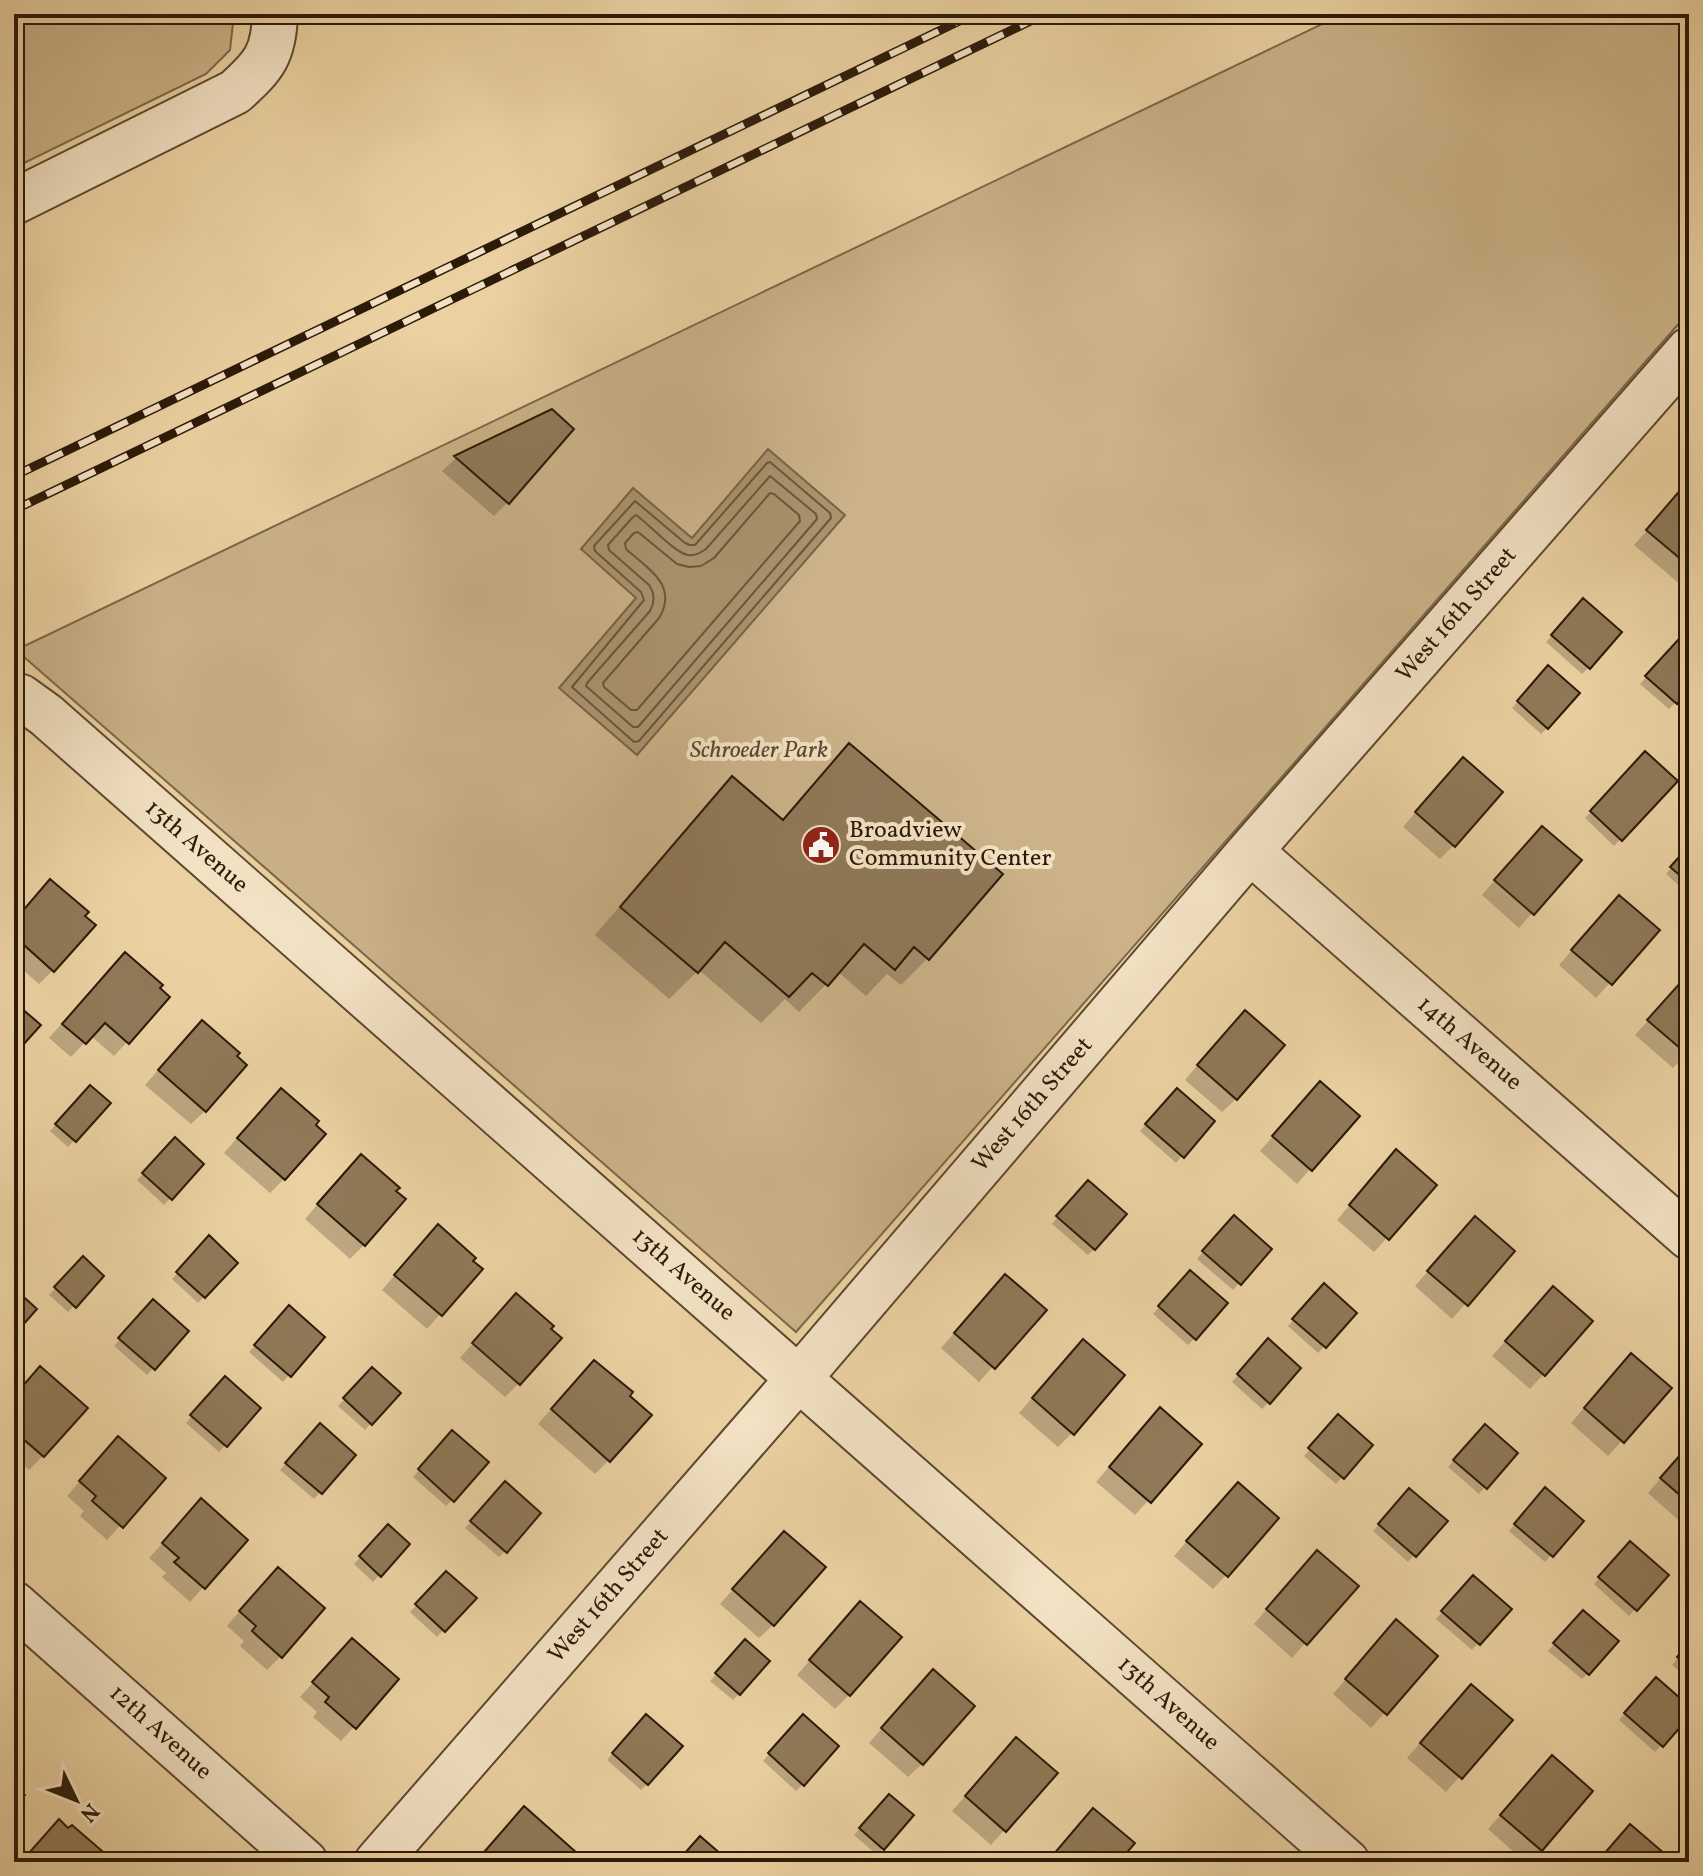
<svg xmlns="http://www.w3.org/2000/svg" width="1703" height="1876" font-family="Vollkorn,serif">
  <style>
    .green { fill: #cbb288; stroke: #7c6648; stroke-width: 2 }
    .water { fill: #aa936e; stroke: #786345; stroke-width: 2 }
    .shadow { fill: #0003 }
    .lines { fill: none; stroke-linecap: round; stroke-linejoin: round }
    .shore { stroke: #6b563b; stroke-width: 2 }
    .building { fill: #8f7958; stroke: #2c1a08; stroke-width: 2 }
    .minor-casing { stroke: #5c482e; stroke-width: 48 }
    .minor { stroke: #f2e1c3; stroke-width: 44 }
    .rail-casing { stroke: #2c1a08; stroke-width: 9 }
    .rail { stroke: #f2e1c3; stroke-width: 6; stroke-dasharray: 18; stroke-linecap: butt }
    .labels { text-anchor: middle; dominant-baseline: central; stroke-width: 8; stroke-linejoin: round; paint-order: stroke }
    .street-label { font-size: 24px; fill: #2c1a08; stroke: #f2e1c3 }
    .park-label { font-size: 24px; font-style: italic; fill: #5c482e; stroke: #f2e1c3 }
    .poi-label { font-size: 24px; fill: #2c1a08; stroke: #f2e1c3; text-anchor: start }
  </style>
  <rect width="100%" height="100%" fill="#ebd1a2"/>
  <filter id="stains"><feTurbulence type="fractalNoise" baseFrequency=".0025" numOctaves="4"/><feColorMatrix values="0 0 0 0 .2 0 0 0 0 .09 0 0 0 0 .02 0 0 0 .5 -.17"/></filter>
  <radialGradient id="worn" r=".72"><stop offset=".6" stop-color="#630" stop-opacity="0"/><stop offset="1" stop-color="#630" stop-opacity=".3"/></radialGradient>
  <path class="green" d="M14,14H234L230,50L206,74L14,168Z
    M1343,14H1689V312L796,1332L16,650Z"/>
  <path class="water" d="M768,449L845,515L637,755L559,688L636,598L581,549L633,488L692,538Z"/>
  <path class="shadow" d="M551,412L508,502L494,516L442,471L456,458Z
    M1689,483V592L1634,545Z
    M1577,608L1589,667L1582,674L1546,642Z
    M1678,643L1689,653V688L1669,709L1640,684Z
    M1542,674L1547,728L1541,734L1512,708Z
    M850,746L928,958L901,985L887,974L866,996L838,972L799,1012L785,999L761,1023L699,970L669,999L595,935L706,806L732,779L781,821L823,773Z
    M1645,754L1675,781L1614,846L1585,818Z
    M1449,773L1453,846L1440,859L1403,827Z
    M1528,842L1579,860L1519,928L1482,895Z
    M1689,847V895L1666,874Z
    M1606,911L1657,931L1596,998L1559,965Z
    M14,922L53,970L39,984L14,962Z
    M111,968L127,1042L114,1056L91,1036L71,1057L49,1038Z
    M1689,975V1051L1673,1068L1635,1035Z
    M1231,1026L1236,1099L1222,1112L1185,1080Z
    M188,1036L205,1111L191,1124L145,1085Z
    M84,1094L108,1103L68,1147L50,1131Z
    M1170,1097L1182,1156L1176,1163L1140,1131Z
    M1307,1098L1357,1116L1297,1184L1260,1151Z
    M267,1104L284,1179L270,1193L224,1153Z
    M175,1140L202,1164L164,1205L137,1180Z
    M1383,1166L1387,1238L1374,1252L1337,1220Z
    M347,1170L364,1245L350,1259L305,1219Z
    M1082,1189L1094,1249L1088,1255L1052,1224Z
    M1227,1224L1269,1249L1233,1290L1197,1259Z
    M1462,1232L1512,1251L1452,1319L1415,1286Z
    M209,1238L236,1263L198,1303L172,1279Z
    M424,1241L470,1261L480,1270L427,1329L382,1290Z
    M83,1259L102,1277L68,1312L49,1295Z
    M1183,1279L1195,1338L1188,1345L1153,1314Z
    M991,1291L1044,1310L979,1382L941,1348Z
    M1318,1292L1354,1313L1318,1353L1288,1326Z
    M1539,1303L1591,1322L1530,1389L1492,1356Z
    M147,1308L187,1331L147,1375L114,1346Z
    M503,1309L519,1383L505,1397L460,1358Z
    M283,1314L289,1375L283,1382L249,1352Z
    M1262,1347L1268,1403L1262,1409L1232,1382Z
    M1070,1355L1072,1433L1058,1447L1019,1413Z
    M372,1370L398,1393L365,1430L338,1406Z
    M1617,1370L1669,1389L1608,1456L1571,1423Z
    M580,1377L609,1460L595,1474L538,1424Z
    M219,1385L259,1408L219,1452L186,1423Z
    M14,1397L43,1456L29,1470L14,1456Z
    M1332,1423L1370,1445L1336,1484L1304,1456Z
    M1146,1424L1199,1444L1135,1515L1096,1482Z
    M314,1432L353,1456L314,1499L280,1470Z
    M1478,1433L1515,1453L1479,1494L1448,1467Z
    M446,1439L452,1500L446,1506L413,1477Z
    M1689,1445V1522L1685,1526L1648,1493Z
    M104,1453L163,1479L107,1540L80,1516L84,1511L67,1496Z
    M499,1490L505,1551L499,1557L465,1528Z
    M1539,1496L1581,1521L1545,1562L1509,1531Z
    M1403,1497L1445,1521L1408,1562L1373,1531Z
    M1224,1498L1226,1575L1213,1589L1174,1556Z
    M188,1515L245,1540L190,1602L162,1577L166,1573L149,1558Z
    M388,1526L408,1544L373,1582L354,1564Z
    M770,1547L773,1625L759,1638L720,1604Z
    M1624,1550L1666,1575L1629,1616L1594,1584Z
    M1303,1566L1356,1586L1292,1658L1254,1624Z
    M447,1573L474,1598L437,1637L410,1612Z
    M264,1583L281,1656L267,1670L240,1646L244,1641L227,1626Z
    M1467,1584L1509,1609L1472,1650L1436,1619Z
    M847,1618L849,1695L835,1709L797,1675Z
    M1576,1619L1588,1673L1582,1679L1548,1651Z
    M1383,1636L1435,1656L1371,1728L1333,1694Z
    M1689,1645V1679L1672,1665Z
    M739,1648V1694L733,1700L710,1681Z
    M338,1654L396,1680L341,1741L313,1717L317,1712L300,1697Z
    M920,1686L922,1764L908,1777L869,1743Z
    M1649,1686L1689,1709V1714L1655,1752L1619,1720Z
    M1457,1700L1510,1720L1446,1792L1407,1758Z
    M640,1723L647,1784L641,1790L607,1760Z
    M797,1723L803,1784L796,1791L763,1761Z
    M1016,1739L1055,1773L991,1845L952,1811Z
    M1539,1772L1590,1792L1540,1850L1528,1862H1525L1488,1829Z
    M883,1803V1848L877,1855L854,1835Z
    M510,1823L582,1862H476Z"/>
  <g class="lines">
    <path class="shore" d="M770,462L830,513L831,518L639,741L634,742L572,687L644,600L641,592L595,551L594,546L635,501L685,543L690,545H695L767,463Z
      M770,476L816,514L817,519L638,727H633L586,686L587,683L650,611C655,602 655,594 649,585L609,550L608,545L633,517L636,515C649,524 675,553 688,555C695,556 700,553 706,549Z
      M770,493L774,494L799,515L800,521L637,710H631L604,687L603,683L659,618C679,585 647,568 626,549L625,543L634,533L638,532L677,564L689,567L701,566L714,558Z"/>
  </g>
  <path class="building" d="M552,409L574,429L509,504L454,456Z
    M1689,480V566L1646,530Z
    M1583,598L1622,632L1590,669L1551,635Z
    M1678,640L1689,650V691L1677,704L1645,676Z
    M1548,665L1580,693L1548,729L1517,701Z
    M849,743L1003,874L929,960L914,947L895,970L864,944L828,986L812,973L789,997L725,942L698,973L620,907L732,776L783,820Z
    M1645,751L1678,781L1622,841L1590,811Z
    M1463,757L1503,792L1455,847L1415,812Z
    M1542,826L1582,860L1534,915L1494,880Z
    M1689,846V883L1670,867Z
    M50,879L89,912L85,916L96,925L54,972L14,936V921Z
    M1619,895L1660,930L1612,985L1571,950Z
    M125,952L163,985L160,988L170,997L129,1044L105,1023L86,1044L62,1024Z
    M1689,973V1054L1688,1055L1647,1020Z
    M14,1002L41,1025L14,1055Z
    M1245,1010L1285,1045L1237,1100L1197,1065Z
    M202,1020L240,1053L237,1056L247,1065L206,1112L158,1070Z
    M1320,1081L1360,1116L1312,1171L1272,1136Z
    M90,1085L111,1103L76,1142L55,1124Z
    M281,1088L319,1121L316,1125L326,1134L285,1180L237,1138Z
    M1177,1088L1215,1121L1184,1158L1145,1124Z
    M175,1137L204,1164L172,1200L142,1173Z
    M1396,1149L1437,1185L1389,1240L1349,1205Z
    M361,1154L400,1188L396,1191L406,1199L365,1246L317,1204Z
    M1088,1180L1127,1214L1095,1250L1056,1216Z
    M1234,1215L1272,1249L1241,1285L1202,1251Z
    M1475,1216L1515,1251L1468,1306L1427,1271Z
    M438,1224L476,1258L473,1261L483,1269L442,1316L394,1275Z
    M209,1235L238,1263L205,1298L176,1272Z
    M83,1256L104,1276L76,1308L54,1287Z
    M1190,1270L1228,1303L1196,1340L1158,1306Z
    M1005,1274L1047,1310L995,1369L954,1333Z
    M1324,1283L1357,1313L1326,1348L1292,1319Z
    M1553,1286L1593,1321L1545,1376L1505,1341Z
    M14,1288L37,1309L14,1335Z
    M516,1293L554,1326L551,1329L562,1338L520,1385L472,1343Z
    M153,1299L189,1331L155,1370L118,1338Z
    M289,1305L325,1337L291,1377L254,1345Z
    M1268,1338L1301,1368L1270,1404L1237,1374Z
    M1083,1339L1125,1375L1074,1435L1032,1398Z
    M1631,1353L1672,1388L1624,1443L1584,1408Z
    M594,1360L633,1392L630,1396L652,1415L610,1462L551,1409Z
    M40,1366L88,1408L44,1457L14,1431L18,1426L14,1422V1396Z
    M372,1367L401,1393L372,1425L343,1398Z
    M225,1376L261,1408L227,1447L190,1415Z
    M1160,1407L1202,1444L1151,1503L1109,1467Z
    M1338,1414L1373,1445L1344,1479L1308,1448Z
    M320,1423L356,1455L322,1494L285,1463Z
    M1485,1424L1518,1453L1487,1489L1453,1460Z
    M452,1430L489,1462L454,1502L418,1469Z
    M118,1436L166,1478L123,1528L92,1501L96,1496L79,1481Z
    M1689,1445V1503L1660,1478Z
    M505,1481L541,1513L507,1553L470,1521Z
    M1238,1482L1279,1518L1228,1577L1186,1541Z
    M1545,1487L1584,1521L1553,1557L1514,1524Z
    M1409,1488L1448,1521L1416,1557L1378,1524Z
    M201,1498L248,1540L205,1589L174,1562L179,1558L162,1543Z
    M388,1524L410,1544L381,1577L359,1556Z
    M784,1531L826,1567L774,1626L732,1589Z
    M1630,1541L1669,1575L1637,1611L1598,1577Z
    M1317,1550L1359,1586L1307,1645L1266,1609Z
    M278,1567L325,1608L282,1658L252,1631L256,1626L239,1611Z
    M446,1571L477,1598L445,1632L415,1604Z
    M1473,1575L1512,1609L1480,1645L1441,1611Z
    M860,1601L902,1637L850,1696L809,1660Z
    M1583,1610L1619,1641L1589,1675L1553,1643Z
    M1396,1619L1438,1656L1387,1715L1345,1679Z
    M352,1638L399,1679L356,1729L325,1702L329,1697L312,1682Z
    M745,1639L770,1661L740,1695L715,1673Z
    M1689,1643V1668L1677,1657Z
    M933,1669L975,1706L923,1765L881,1728Z
    M1656,1677L1689,1706V1717L1663,1747L1624,1713Z
    M1471,1684L1513,1720L1462,1779L1420,1743Z
    M646,1714L683,1746L648,1785L612,1753Z
    M803,1714L839,1746L804,1786L768,1753Z
    M1016,1737L1058,1773L1006,1832L965,1796Z
    M1552,1755L1593,1791L1542,1851L1500,1815Z
    M14,1785L25,1795L14,1808Z
    M889,1794L914,1815L884,1850L859,1828Z
    M524,1806L586,1861L585,1862H497L485,1851Z
    M1093,1808L1135,1843L1119,1862H1047Z
    M59,1819L68,1828L72,1825L110,1858L107,1862H21Z
    M1630,1824L1672,1860L1670,1862H1597Z
    M700,1836L730,1862H677Z"/>
  <g class="lines">
    <defs>
      <path id="minor" d="M14,202L235,92C264,66 274,54 275,14
        M14,695L21,697L46,715L1347,1862
        M1250,851L1689,1237
        M14,1604L305,1862
        M377,1862L799,1378L1250,851L1689,350"/>
    </defs>
    <use href="#minor" class="minor-casing"/>
    <use href="#minor" class="minor"/>
    <defs>
      <path id="rail" d="M14,476L974,14
        M14,510L1045,14"/>
    </defs>
    <use href="#rail" class="rail-casing"/>
    <use href="#rail" class="rail"/>
  </g>
  <defs>
    <symbol id="civic-disc" viewBox="-11 -11 22 22"><circle r="9.5" fill="#8f2418" stroke="#f2e1c3"/><path d="M-.6-6.5H3V-4.5H.6V-3L4-1V1h2V6H-6V1h2V-1L-.6-3ZM-1.2 2.5V6h2.4V2.5Z" fill="#fff"/></symbol>
  </defs>
  <g fill-rule="evenodd">
    <use href="#civic-disc" x="799" y="823" width="44" height="44"/>
  </g>
  <g class="labels">
    <g class="street-label">
      <text transform="translate(1457 615) rotate(-49)">West 16th Street</text>
      <text transform="translate(196 847) rotate(41)">13th Avenue</text>
      <text transform="translate(1469 1044) rotate(41)">14th Avenue</text>
      <text transform="translate(1033 1105) rotate(-49)">West 16th Street</text>
      <text transform="translate(683 1275) rotate(41)">13th Avenue</text>
      <text transform="translate(609 1596) rotate(-49)">West 16th Street</text>
      <text transform="translate(1168 1704) rotate(42)">13th Avenue</text>
      <text transform="translate(160 1733) rotate(42)">12th Avenue</text>
    </g>
    <g class="park-label">
      <text x="759" y="751">Schroeder Park</text>
    </g>
    <g class="poi-label">
      <text x="849" y="831">Broadview<tspan x="849" dy="28">Community Center</tspan></text>
    </g>
  </g>
  <rect width="1703" height="1876" fill="none" stroke="#ebd1a2" stroke-width="48"/>
  <rect x="16" y="16" width="1671" height="1844" fill="none" stroke="#2c1a08" stroke-width="4"/>
  <rect x="24" y="24" width="1655" height="1828" fill="none" stroke="#2c1a08" stroke-width="2"/>
  <g transform="translate(76 1800) rotate(133)" stroke="#f2e1c3" stroke-width="6" paint-order="stroke">
  <path d="M0-6L14 30L0 20L-14 30Z" fill="#2c1a08"/>
  <text y="-12" font-size="22" font-weight="bold" text-anchor="middle" fill="#2c1a08">N</text>
  </g>
  <rect width="100%" height="100%" filter="url(#stains)"/>
  <rect width="100%" height="100%" fill="url(#worn)"/>
</svg>
